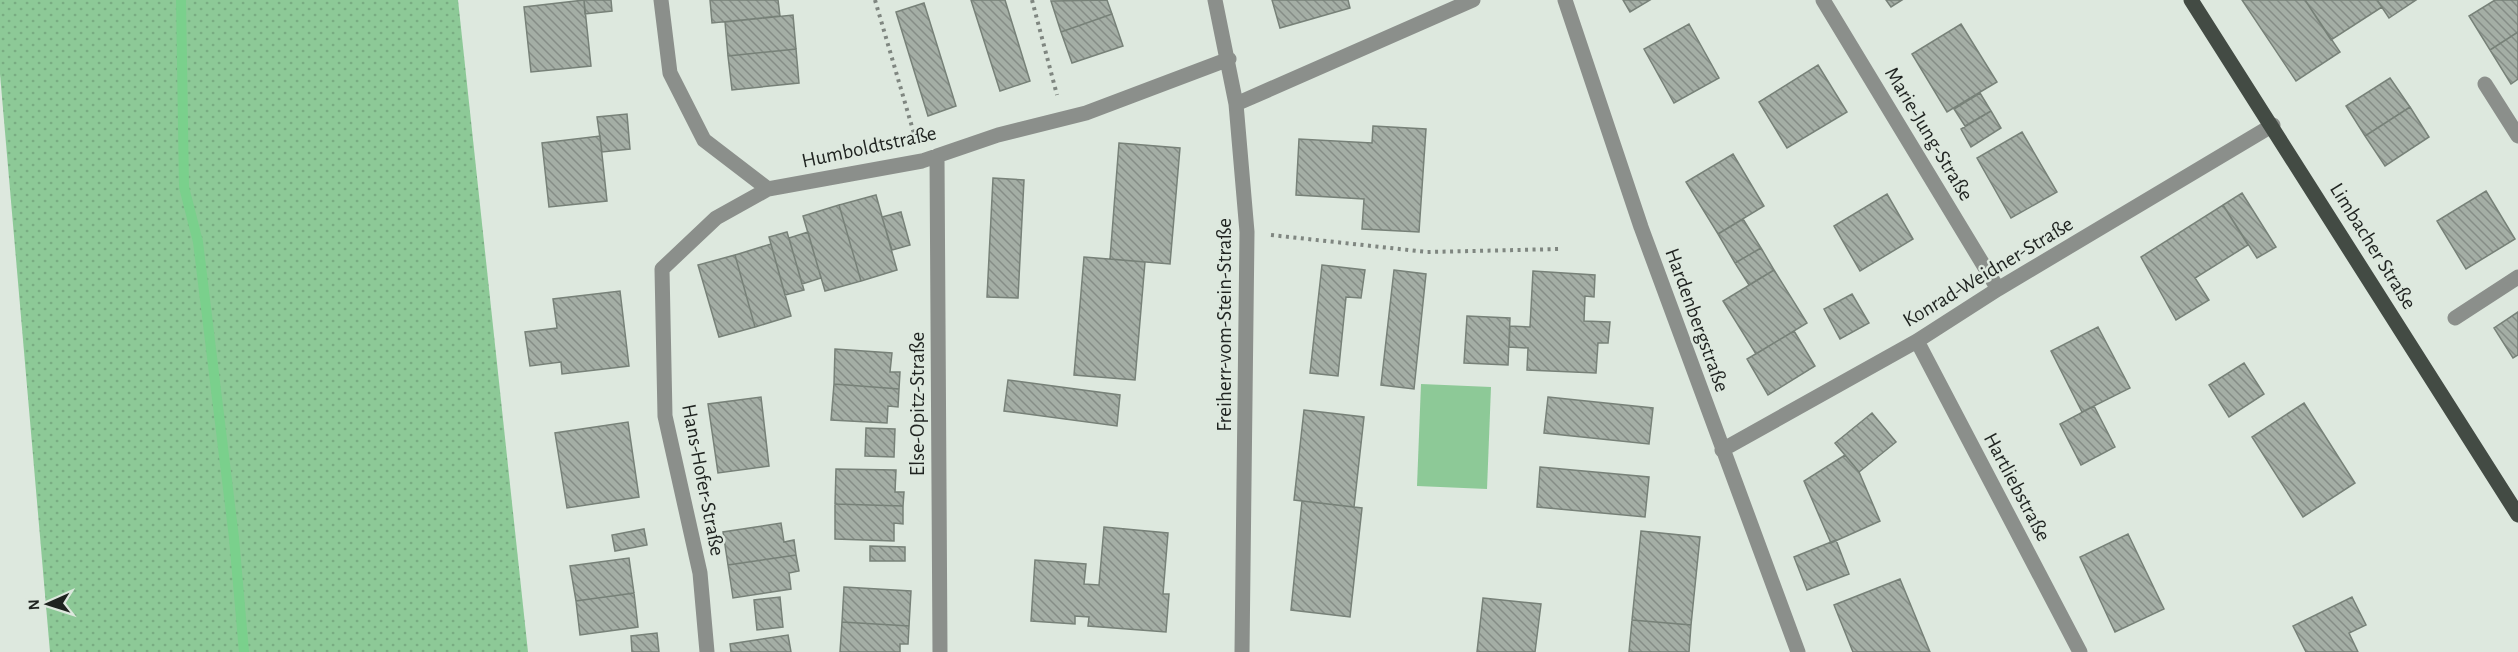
<svg xmlns="http://www.w3.org/2000/svg" width="2518" height="652" font-family="'Alegreya Sans',sans-serif">
  <style>
    .grass { fill: url(#grass-dots) }
    .park { fill: #8dc997 }
    .lines { fill: none; stroke-linecap: round; stroke-linejoin: round }
    .stream { stroke: #7ad08c; stroke-width: 10 }
    .building { fill: url(#building-back-hatch); stroke: #778178; stroke-width: 1.5 }
    .path { stroke: #7f8680; stroke-width: 4; stroke-dasharray: 3 4.5; stroke-linecap: butt }
    .minor { stroke: #8b8f8b; stroke-width: 15 }
    .major { stroke: #434b44; stroke-width: 15 }
    .labels { text-anchor: middle; dominant-baseline: central; stroke-width: 5; stroke-linejoin: round; paint-order: stroke }
    .street-label { font-size: 21px; fill: #1f2320; stroke: #dde8de }
  </style>
  <defs>
    <pattern id="grass-dots" width="8" height="8" patternUnits="userSpaceOnUse" patternTransform="scale(1.5)"><rect width="8" height="8" fill="#8dc997"/><path d="M2 2h.1M6 6h.1" fill="none" stroke="#79ac82" stroke-width="1.8" stroke-linecap="round"/></pattern>
    <pattern id="building-back-hatch" width="6" height="6" patternUnits="userSpaceOnUse" patternTransform="scale(1.5)"><rect width="6" height="6" fill="#a4aea5"/><path d="M-1 5l2 2M0 0l6 6M5-1l2 2" fill="none" stroke="#858d86"/></pattern>
  </defs>
  <rect width="100%" height="100%" fill="#dde8de"/>
  <path class="grass" d="M0,0H458L528,652H50L0,74Z"/>
  <path class="park" d="M1421,384L1491,387L1487,489L1417,486Z"/>
  <g class="lines">
    <path class="stream" d="M181,0L184,187L198,242L234,538L244,652"/>
  </g>
  <path class="building" d="M584,0L591,66L531,72L524,7Z
    M584,0H611L612,11L585,14Z
    M710,0H778L780,16L712,23Z
    M971,0H1005L1030,81L1000,91Z
    M1107,0L1112,14L1061,32L1051,1Z
    M1272,0H1348L1350,8L1280,28Z
    M1623,0H1650L1630,12Z
    M1886,0H1902L1891,7Z
    M2242,0H2305L2340,52L2296,81Z
    M2305,0H2377L2382,7L2331,40Z
    M2377,0H2416L2389,18Z
    M2495,0H2518V32L2490,50L2469,16Z
    M924,3L956,106L928,116L896,12Z
    M1112,14L1123,46L1072,63L1061,32Z
    M793,15L796,49L728,56L725,22Z
    M1689,24L1719,78L1674,103L1644,49Z
    M1961,24L1997,82L1947,112L1912,54Z
    M2518,32V79L2511,84L2490,50Z
    M796,49L799,83L732,90L728,56Z
    M1818,65L1847,112L1787,148L1759,102Z
    M2390,78L2410,107L2365,136L2346,106Z
    M1980,93L1991,111L1965,126L1954,109Z
    M2410,107L2429,137L2385,166L2365,136Z
    M1991,111L2001,128L1971,147L1961,129Z
    M627,114L630,149L602,152L597,117Z
    M1373,126L1426,129L1419,232L1362,229L1364,199L1296,195L1299,139L1372,143Z
    M2022,132L2057,192L2011,218L1977,158Z
    M600,136L607,201L549,207L542,143Z
    M1119,143L1180,148L1170,264L1110,259Z
    M1733,154L1764,206L1718,234L1686,182Z
    M993,178L1024,180L1018,298L987,297Z
    M2486,191L2515,239L2466,269L2437,221Z
    M2242,193L2276,247L2257,258L2223,205Z
    M1887,194L1913,239L1860,271L1834,226Z
    M876,195L897,270L861,281L839,205Z
    M839,205L861,281L825,291L803,216Z
    M2223,205L2248,245L2195,278L2209,300L2176,320L2141,257Z
    M901,212L910,245L892,250L882,217Z
    M1743,219L1761,248L1735,263L1718,234Z
    M787,232L804,290L785,295L769,237Z
    M808,232L821,278L802,284L789,238Z
    M771,244L791,316L755,327L735,255Z
    M1761,248L1774,270L1749,285L1735,263Z
    M735,255L755,327L719,337L698,265Z
    M1084,257L1145,262L1135,380L1074,375Z
    M1322,265L1365,270L1361,298L1346,297L1338,376L1310,373Z
    M1394,270L1426,274L1414,389L1381,385Z
    M1774,270L1807,323L1756,354L1723,301Z
    M1533,271L1595,275L1594,297L1585,296L1584,321L1610,322L1608,343H1598L1596,373L1527,370L1528,348L1509,347L1510,326L1530,327Z
    M620,291L629,366L562,374L561,362L530,366L525,332L557,328L553,299Z
    M1852,294L1869,323L1840,339L1824,309Z
    M2518,312V355L2513,358L2494,328Z
    M1467,316L1510,318L1508,365L1464,363Z
    M2098,327L2130,388L2082,412L2051,351Z
    M1794,331L1815,366L1768,395L1747,359Z
    M835,349L892,353L890,372H900L899,389L834,384Z
    M2244,363L2264,394L2229,417L2209,385Z
    M1008,380L1120,395L1117,426L1004,411Z
    M834,384L899,389L898,407L888,406L887,423L831,420Z
    M761,397L769,466L718,473L708,404Z
    M1548,397L1653,408L1649,444L1544,433Z
    M2304,403L2355,483L2303,517L2252,437Z
    M2094,406L2115,447L2081,465L2060,424Z
    M1304,410L1364,417L1354,507L1294,500Z
    M1872,413L1896,442L1859,472L1835,443Z
    M628,422L639,497L567,508L555,433Z
    M866,428L895,429L894,457L865,456Z
    M1845,455L1859,472L1880,521L1831,543L1804,481Z
    M1540,467L1649,477L1645,517L1537,507Z
    M836,469L896,470L895,492H904L903,506L835,504Z
    M1302,501L1362,508L1350,617L1291,610Z
    M835,504L903,506V524L894,523V541L835,539Z
    M781,523L784,542L794,540L796,555L728,565L723,532Z
    M1104,527L1168,533L1163,594H1169L1166,632L1088,626L1089,617L1075,616V624L1031,621L1035,560L1086,564L1084,584L1099,585Z
    M644,529L647,545L615,551L612,535Z
    M1641,531L1700,537L1691,625L1632,620Z
    M2128,534L2164,609L2115,632L2080,557Z
    M1836,540L1849,574L1807,590L1794,557Z
    M870,546L905,547V561H870Z
    M796,555L799,571L789,573L791,589L733,598L728,565Z
    M629,558L634,593L576,601L570,566Z
    M1900,579L1930,652H1853L1834,605Z
    M844,587L911,591L909,626L842,622Z
    M634,593L638,627L580,635L576,601Z
    M780,597L783,627L757,630L754,600Z
    M2352,597L2366,625L2349,633L2358,652H2306L2293,626Z
    M1483,598L1541,604L1535,652H1477Z
    M1632,620L1691,625L1689,652H1629Z
    M842,622L909,626L908,644H900V652H840Z
    M657,633L659,652H632L631,636Z
    M788,635L791,652H731L730,644Z"/>
  <g class="lines">
    <path class="path" d="M875,0L915,137
      M1032,0L1057,95
      M1271,235L1427,252L1560,249"/>
    <path class="minor" d="M661,0L670,73L704,140L768,189L922,161L998,135L1086,113L1229,59
      M1215,0L1236,104L1247,232L1242,652
      M1565,0L1641,227L1798,652
      M1823,0L1998,289
      M2485,84L2518,136
      M1236,104L1473,0
      M937,156L940,652
      M2455,318L2518,277
      M1917,341L2080,652
      M1722,450L1917,341L1998,289L2273,125
      M707,652L700,573L665,416L662,269L716,218L768,189"/>
    <path class="major" d="M2191,0L2518,515"/>
  </g>
  <g class="labels">
    <g class="street-label">
      <text transform="translate(1929 134) rotate(59)">Marie-Jung-Straße</text>
      <text transform="translate(869 147) rotate(-12)">Humboldtstraße</text>
      <text transform="translate(2373 246) rotate(58)">Limbacher Straße</text>
      <text transform="translate(1988 272) rotate(-31)">Konrad-Weidner-Straße</text>
      <text transform="translate(1697 320) rotate(70)">Hardenbergstraße</text>
      <text transform="translate(1224 325) rotate(-90)">Freiherr-vom-Stein-Straße</text>
      <text transform="translate(917 404) rotate(-90)">Else-Opitz-Straße</text>
      <text transform="translate(703 480) rotate(79)">Hans-Hofer-Straße</text>
      <text transform="translate(2017 487) rotate(62)">Hartliebstraße</text>
    </g>
  </g>
  <g transform="translate(48 604) rotate(267)" stroke="#dde8de" stroke-width="4.5" paint-order="stroke">
  <path d="M0-4.5L10 22L0 15L-10 22Z" fill="#1f2320"/>
  <text y="-9" font-size="16" font-weight="bold" text-anchor="middle" fill="#1f2320">N</text>
  </g>
</svg>
